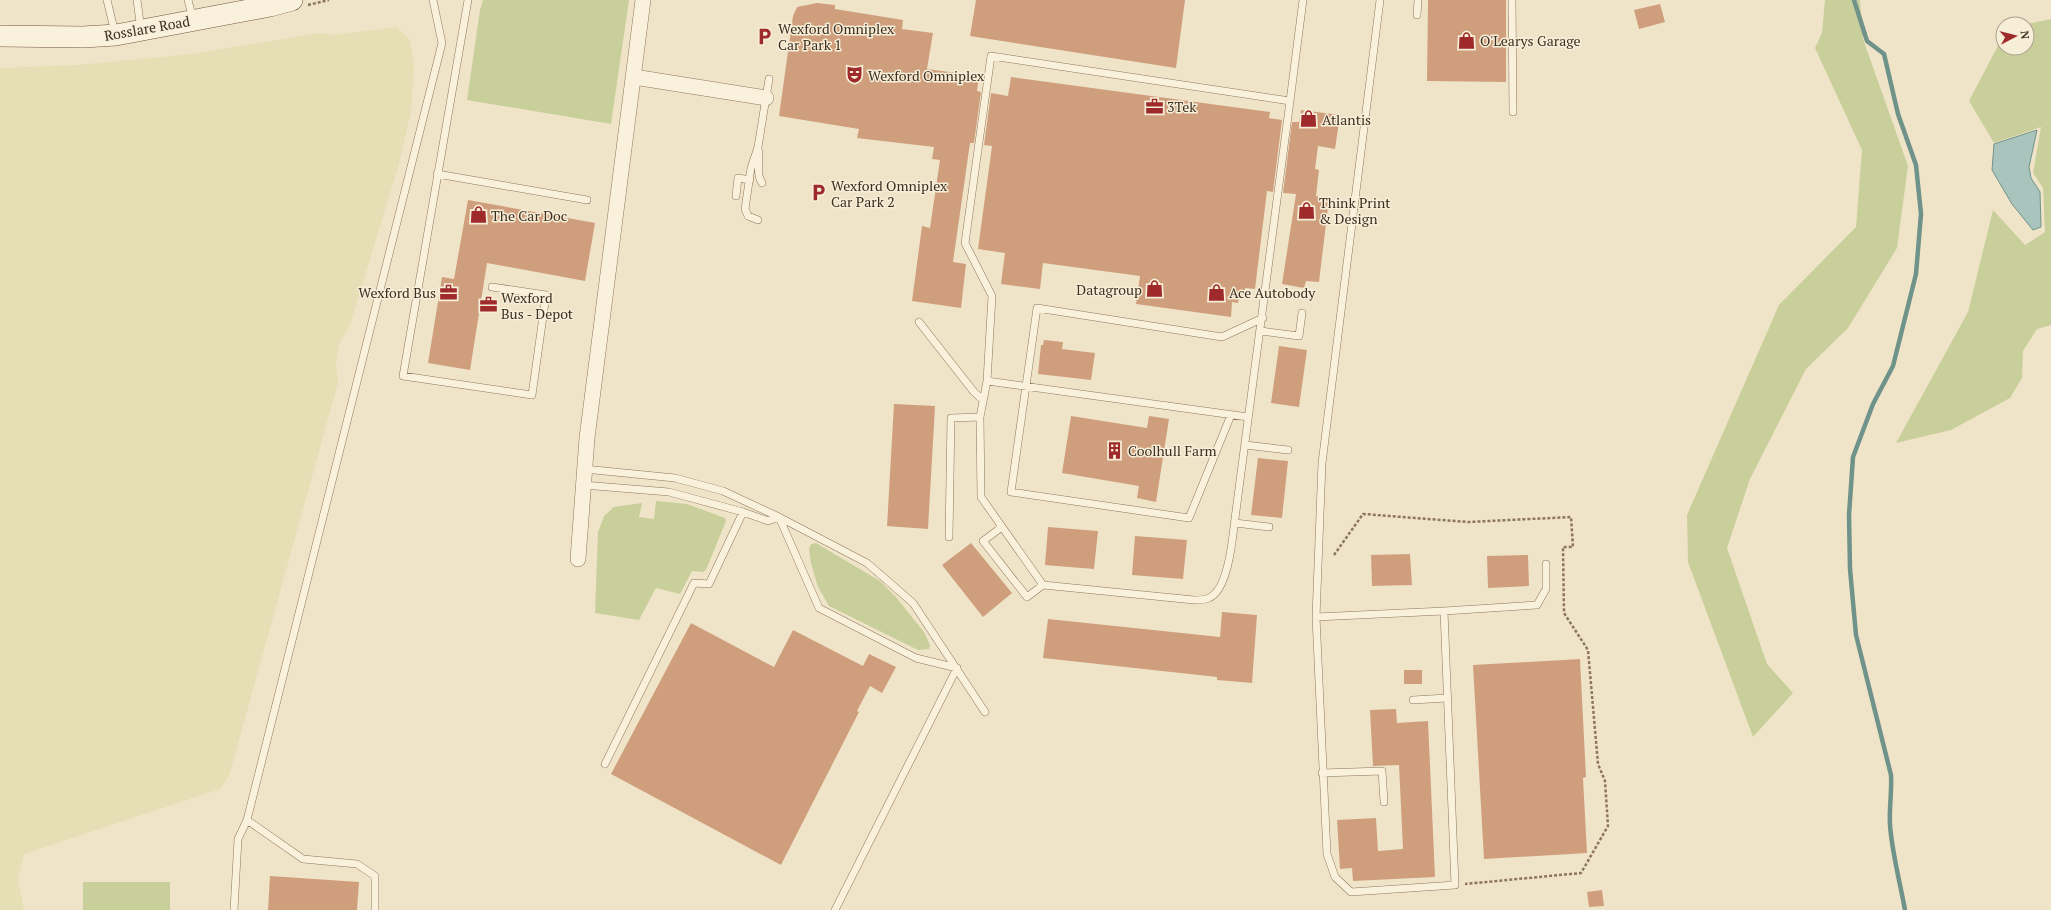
<svg xmlns="http://www.w3.org/2000/svg" width="2051" height="910" font-family="'PT Serif',serif">
  <style>
    .farmland { fill: #e6deb5 }
    .green { fill: #c9cf9b }
    .water { fill: #a9c4bc; stroke: #6f938a }
    .lines { fill: none; stroke-linecap: round; stroke-linejoin: round }
    .stream { stroke: #6f938a; stroke-width: 4.5 }
    .building { fill: #cf9f7d }
    .service-casing { stroke: #8d765c; stroke-width: 8 }
    .minor-casing { stroke: #8d765c; stroke-width: 16 }
    .secondary-casing { stroke: #6f573f; stroke-width: 22 }
    .path { stroke: #8d765c; stroke-width: 2.5; stroke-dasharray: 3 2; stroke-linecap: butt }
    .service { stroke: #faf1dc; stroke-width: 7 }
    .minor { stroke: #faf1dc; stroke-width: 15 }
    .secondary { stroke: #faf1dc; stroke-width: 21 }
    .labels { text-anchor: middle; dominant-baseline: central; stroke-width: 3; stroke-linejoin: round; paint-order: stroke }
    .street-label { font-size: 14px; fill: #3d2e20; stroke: #f7eed8 }
    .poi-label { font-size: 14px; fill: #3d2e20; stroke: #f7eed8; text-anchor: start }
  </style>
  <rect width="100%" height="100%" fill="#f0e4c8"/>
  <path class="farmland" d="M397,27L410,40L414,66L411,112L399,164L351,322L339,345L336,364L338,383L229,776L220,789L24,854L18,879L24,910H0V68L77,65L191,54L319,33L333,35Z"/>
  <path class="green" d="M483,0H629L611,124L467,100L480,10Z
    M1825,0H1860L1863,39L1908,166L1897,248L1848,328L1806,369L1750,479L1727,548L1767,664L1793,693L1753,737L1688,562L1687,515L1779,305L1856,227L1862,150L1815,48L1822,33Z
    M2051,19V325L2037,329L2023,351L2022,378L2010,398L1951,430L1896,443L1968,312L1993,210L2025,245L2045,232L2043,188L2033,173L2041,127L1994,143L1969,101L2003,36V48H2027V24Z
    M656,501L687,504L725,518L726,521L706,570L703,572L692,571L680,594L656,588L639,620L595,613L598,532L604,516L614,507L642,503L639,517L654,519Z
    M816,543L880,581L895,596L924,632L930,645L929,649L918,650L829,606L818,587L811,563L809,549L811,544Z
    M83,882H170V910H83Z"/>
  <path class="water" d="M2037,130L2029,167L2031,178L2040,192L2041,227L2033,230L2012,204L1992,170L1994,144Z"/>
  <g class="lines">
    <path class="stream" d="M1854,0L1867,41L1884,54L1898,114L1916,165L1921,214L1916,274L1893,366L1873,404L1853,457L1849,515L1850,569L1856,635L1891,775C1892,792 1889,808 1890,825C1892,853 1900,882 1905,910"/>
  </g>
  <path class="building" d="M976,0H1185L1176,68L970,36Z
    M1428,0H1506V82L1427,81Z
    M817,3L835,5V9L903,20L902,29L933,33L927,69L979,76L977,91L981,92L974,143H970L953,262L966,264L961,308L912,301L922,226L930,228L940,160L932,159L934,147L857,138L859,129L779,116L793,16L797,7Z
    M1660,4L1665,22L1639,29L1634,10Z
    M1011,77L1270,112L1269,118L1282,120L1273,192L1267,191L1255,289L1245,288L1244,295L1240,294L1238,303L1232,302L1231,317L1136,304L1140,276L1043,263L1040,289L1001,284L1005,253L978,249L992,146L984,145L991,93L1008,96Z
    M1301,110L1340,115L1335,149L1318,146L1315,169L1319,170L1316,196L1329,199L1319,282L1306,281L1304,288L1282,284L1296,194L1283,193L1292,122H1299Z
    M468,200L595,223L585,281L487,263L470,370L428,363L442,277L454,279Z
    M1044,340L1063,342L1062,349L1095,353L1091,380L1038,374L1041,345H1043Z
    M1279,346L1307,350L1299,407L1271,403Z
    M894,404L935,406L928,529L887,526Z
    M1071,416L1147,428L1149,416L1169,419L1156,502L1137,498L1139,486L1062,473Z
    M1258,458L1288,461L1282,518L1251,515Z
    M1048,527L1098,531L1094,569L1045,565Z
    M1135,536L1187,540L1183,579L1132,575Z
    M971,543L1012,593L983,617L942,565Z
    M1410,554L1412,585L1372,586L1371,555Z
    M1528,555L1529,586L1488,588L1487,556Z
    M1222,612L1257,615L1252,683L1217,680V677L1043,658L1048,619L1220,637Z
    M691,623L774,667L793,630L863,666L869,654L896,667L882,693L870,686L857,711L859,712L781,865L611,774Z
    M1580,659L1586,777L1583,778L1587,853L1484,859L1473,665Z
    M1404,670H1422V684H1404Z
    M1396,709L1397,723L1428,721L1435,877L1353,881L1352,868L1340,869L1337,820L1376,818L1378,851L1403,849L1399,765L1373,766L1370,710Z
    M270,876L359,882L357,910H268Z
    M1602,890L1604,906L1589,907L1587,892Z"/>
  <g class="lines">
    <defs>
      <path id="service" d="M107,0L115,33
        M137,0L141,30
        M188,0L193,19
        M468,0L403,376L532,395L546,295L492,287
        M1512,0L1513,112
        M1417,15L1418,0
        M1290,101L1236,511C1233,531 1230,589 1209,598C1205,600 1198,600 1194,600L1043,585L981,497L980,417L987,381L992,296L965,243L991,56L1290,101L1303,0
        M758,148C761,160 755,172 762,183
        M437,174L587,200
        M736,196L738,178L750,180
        M758,220L748,216L745,209L751,168L758,147L769,79
        M919,322L974,392L982,399
        M1261,331L1299,336L1302,313
        M987,381L1248,417
        M1231,415L1189,518L1011,492L1037,308L1222,337L1263,318
        M1245,445L1288,450
        M584,469L675,478L723,491L779,517L867,563L913,603L985,712
        M583,485L669,492L743,512L768,521L779,517L819,608L916,658L957,668
        M1235,523L1269,527
        M1002,527L983,541L1027,597L1043,585
        M949,537L951,418L980,417
        M1444,611L1537,605L1546,589V564
        M1316,617L1327,854L1335,877L1351,892L1455,885L1444,611L1316,617L1322,463L1380,0
        M1413,700L1447,698
        M605,764L694,583L709,584L743,512
        M1322,773L1382,771L1384,802
        M247,820L303,859L357,864L375,876V910
        M234,910L238,839L247,820L442,43L433,0
        M835,910L957,668"/>
      <path id="minor" d="M634,77L766,98
        M578,559L587,438L643,0"/>
      <path id="secondary" d="M0,36L83,37L116,35L270,6L292,0"/>
    </defs>
    <use href="#service" class="service-casing"/>
    <use href="#minor" class="minor-casing"/>
    <use href="#secondary" class="secondary-casing"/>
    <path class="path" d="M308,5L329,0
      M1334,555L1363,514L1468,522L1571,517L1573,547H1563L1564,613L1588,650L1598,764L1605,781L1608,826L1581,873L1465,884"/>
    <use href="#service" class="service"/>
    <use href="#minor" class="minor"/>
    <use href="#secondary" class="secondary"/>
  </g>
  <defs>
    <symbol id="parking-bare" viewBox="-9 -9 18 18"><path d="M-3.5-5.5H1a3.5 3.5 0 0 1 0 7H-1V5.5H-3.5ZM-1-3.4V-.6H.8a1.4 1.4 0 0 0 0-2.8Z" fill="#9e2a2b" stroke="#f7eed8" stroke-width="2.5" paint-order="stroke"/></symbol>
    <symbol id="shop-bare" viewBox="-9 -9 18 18"><path d="M-5-2.5h2.3a2.7 3.5 0 0 1 5.4 0H5L5.5 6h-11ZM-1.5-2.5h3a1.5 2.3 0 0 0-3 0Z" fill="#9e2a2b" stroke="#f7eed8" stroke-width="2.5" paint-order="stroke"/></symbol>
    <symbol id="theatre-bare" viewBox="-9 -9 18 18"><path d="M-5-5.5Q0-4 5-5.5V0Q5 5 0 6Q-5 5-5 0ZM-3.3-2.5H-1v1.5H-3.3ZM1-2.5H3.3v1.5H1ZM-2.8 1Q0 5.5 2.8 1Z" fill="#9e2a2b" stroke="#f7eed8" stroke-width="2.5" paint-order="stroke"/></symbol>
    <symbol id="office-bare" viewBox="-9 -9 18 18"><path d="M-6-3h4V-5.5h4V-3h4V5H-6ZM-1-4.5V-3h2v-1.5ZM-6 0V1H6V0Z" fill="#9e2a2b" stroke="#f7eed8" stroke-width="2.5" paint-order="stroke"/></symbol>
    <symbol id="building-bare" viewBox="-9 -9 18 18"><path d="M-4-6H4V6H1V3H-1V6H-4ZM-2.5-4.3h1.7v1.8h-1.7ZM.8-4.3h1.7v1.8H.8ZM-2.5-1h1.7V.8h-1.7ZM.8-1h1.7V.8H.8Z" fill="#9e2a2b" stroke="#f7eed8" stroke-width="2.5" paint-order="stroke"/></symbol>
  </defs>
  <g fill-rule="evenodd">
    <use href="#parking-bare" x="752" y="24" width="25" height="25"/>
    <use href="#shop-bare" x="1454" y="28" width="25" height="25"/>
    <use href="#theatre-bare" x="842" y="62" width="25" height="25"/>
    <use href="#office-bare" x="1142" y="94" width="25" height="25"/>
    <use href="#shop-bare" x="1296" y="106" width="25" height="25"/>
    <use href="#parking-bare" x="806" y="180" width="25" height="25"/>
    <use href="#shop-bare" x="1294" y="198" width="25" height="25"/>
    <use href="#shop-bare" x="466" y="202" width="25" height="25"/>
    <use href="#shop-bare" x="1142" y="276" width="25" height="25"/>
    <use href="#office-bare" x="436" y="280" width="25" height="25"/>
    <use href="#shop-bare" x="1204" y="280" width="25" height="25"/>
    <use href="#office-bare" x="476" y="292" width="25" height="25"/>
    <use href="#building-bare" x="1102" y="438" width="25" height="25"/>
  </g>
  <g class="labels">
    <g class="street-label">
      <text transform="translate(147 28) rotate(-10)">Rosslare Road</text>
    </g>
    <g class="poi-label">
      <text x="778" y="28">Wexford Omniplex<tspan x="778" dy="16">Car Park 1</tspan></text>
      <text x="1480" y="40">O'Learys Garage</text>
      <text x="868" y="75">Wexford Omniplex</text>
      <text x="1167" y="106">3Tek</text>
      <text x="1322" y="119">Atlantis</text>
      <text x="831" y="185">Wexford Omniplex<tspan x="831" dy="16">Car Park 2</tspan></text>
      <text x="1319" y="202">Think Print<tspan x="1319" dy="16">&amp; Design</tspan></text>
      <text x="491" y="215">The Car Doc</text>
      <text x="1142" y="289" text-anchor="end">Datagroup</text>
      <text x="436" y="292" text-anchor="end">Wexford Bus</text>
      <text x="1229" y="292">Ace Autobody</text>
      <text x="501" y="297">Wexford<tspan x="501" dy="16">Bus - Depot</tspan></text>
      <text x="1128" y="450">Coolhull Farm</text>
    </g>
  </g>
  <g transform="translate(2015 36) rotate(83)"><circle r="19" fill="#f7eed8" stroke="#ada18e"/>
  <path d="M0-3L7 15L0 10L-7 15Z" fill="#9e2a2b"/>
  <text y="-6" font-size="11" font-weight="bold" text-anchor="middle" fill="#3d2e20">N</text>
  </g>
</svg>
